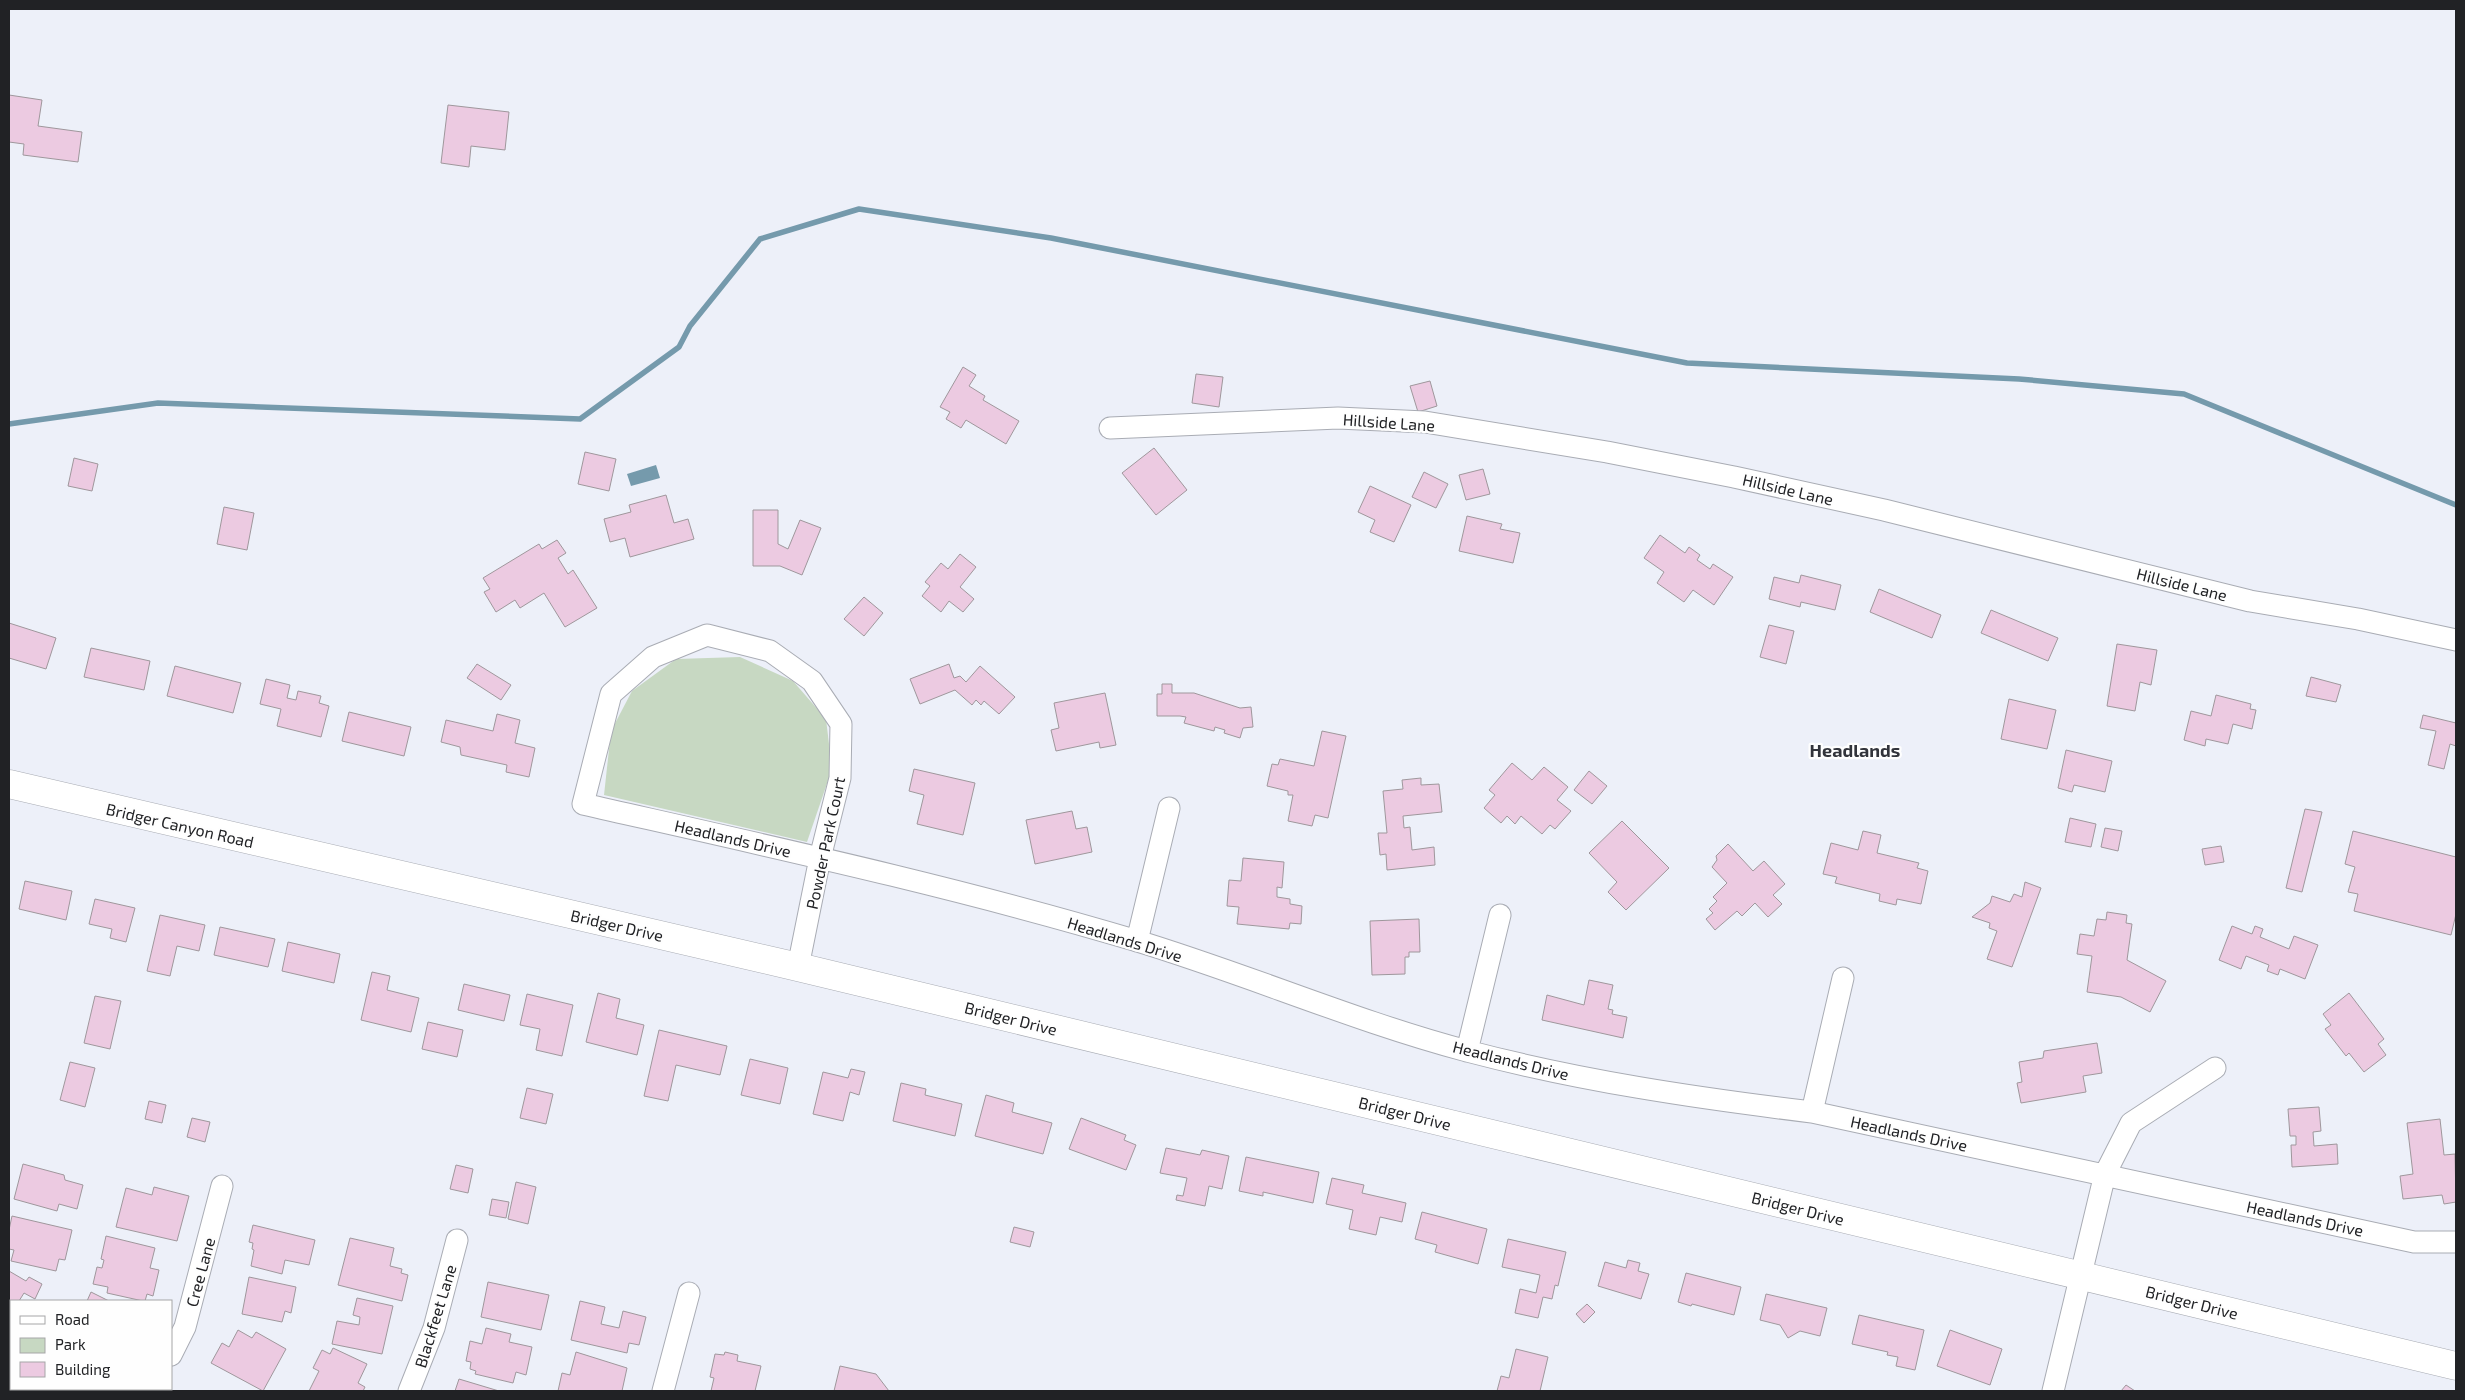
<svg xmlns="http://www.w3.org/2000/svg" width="2465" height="1400" font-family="'Exo 2',sans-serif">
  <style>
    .green { fill: #c7d8c2 }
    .water { fill: #759aac }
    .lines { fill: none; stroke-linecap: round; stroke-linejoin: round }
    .stream { stroke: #759aac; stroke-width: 5.5 }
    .building { fill: #eccae1; stroke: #9f979c }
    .street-casing { stroke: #a9acb4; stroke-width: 23 }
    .secondary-casing { stroke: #a9acb4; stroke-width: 29 }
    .street { stroke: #fff; stroke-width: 21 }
    .secondary { stroke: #fff; stroke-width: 28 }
    .labels { text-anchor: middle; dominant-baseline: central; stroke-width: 4.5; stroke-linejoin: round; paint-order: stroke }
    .street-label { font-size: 16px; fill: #212225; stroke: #fefefe }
    .neighbourhood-label { font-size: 18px; font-weight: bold; fill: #32343b; stroke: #fefefe }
  </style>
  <rect width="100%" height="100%" fill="#edf0f9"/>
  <path class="green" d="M740,657L793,681L826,719L832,769L807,842L604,795L611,731L632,691L676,659Z"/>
  <path class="water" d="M656,465L660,478L631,486L627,474Z"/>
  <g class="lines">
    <path class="stream" d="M9,424L158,403L580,419L679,347L690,326L760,239L859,209L1051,238L1687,363L2019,379L2184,394L2456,505"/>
  </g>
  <path class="building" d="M9,95L42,100L38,126L82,132L78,162L23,155L24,144L9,142Z
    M448,105L509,112L505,150L471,146L469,167L441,163Z
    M963,367L976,375L969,386L985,396L983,400L1019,421L1006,444L966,420L961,428L946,419L950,412L940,407Z
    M1196,374L1223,377L1219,407L1192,403Z
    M1430,381L1437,406L1418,412L1410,386Z
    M1154,448L1187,490L1156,515L1122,473Z
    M585,452L616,459L609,491L578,484Z
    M74,458L98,464L92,491L68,486Z
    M1483,469L1490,494L1466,500L1459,475Z
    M1424,472L1448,484L1436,508L1412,497Z
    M1370,486L1411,505L1394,542L1370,532L1375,520L1358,512Z
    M666,495L674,523L688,519L694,539L630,557L625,538L610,542L604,519L631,512L629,505Z
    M224,507L254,513L247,550L217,544Z
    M753,510H778V544L788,549L800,520L821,528L802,575L780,566H753Z
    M1467,516L1502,524L1500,529L1520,533L1513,563L1459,551Z
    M1660,535L1685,553L1689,547L1700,555L1697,560L1710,569L1713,564L1733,577L1714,605L1693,590L1684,602L1657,583L1664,572L1644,558Z
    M557,540L566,553L558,558L568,574L573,570L597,608L565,627L544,593L520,608L515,600L496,612L484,592L490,589L483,578L539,544L542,549Z
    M960,554L976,567L960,587L974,599L963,612L949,601L941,612L922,596L930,586L925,582L941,563L948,569Z
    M1801,575L1841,585L1835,610L1801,602L1800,607L1769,599L1774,577L1799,583Z
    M1879,589L1941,615L1932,638L1870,612Z
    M864,597L883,613L864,636L844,619Z
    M1991,610L2058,638L2048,661L1981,633Z
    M9,623L56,638L46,669L9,658Z
    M1769,625L1794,631L1786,664L1760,657Z
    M2117,644L2157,650L2151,685L2140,682L2135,711L2107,706Z
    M91,648L150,661L144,690L84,677Z
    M477,664L511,685L501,700L467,678Z
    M949,664L954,678L960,676L966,682L980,666L1015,697L999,714L984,701L981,705L976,700L972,705L955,690L920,704L910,679Z
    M175,666L241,683L233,713L167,696Z
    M2311,677L2341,685L2336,702L2306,696Z
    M266,679L290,685L287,698L296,700L298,691L321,696L319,703L329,706L321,737L277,726L281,709L260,704Z
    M1162,684H1172V693H1194L1240,708L1251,707L1253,727L1243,728L1240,738L1224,733L1225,730L1215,727L1214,731L1184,723L1186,717L1180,716H1157V694H1162Z
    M1105,693L1116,745L1100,748L1099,742L1056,751L1051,730L1059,728L1054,703Z
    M2216,695L2251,704L2250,709L2256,710L2252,729L2233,724L2228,744L2206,739L2205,746L2184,740L2191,711L2211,716Z
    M2009,699L2056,710L2047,749L2001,739Z
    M349,712L411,727L404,756L342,741Z
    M497,714L520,720L515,743L535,748L529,777L506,772L507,765L461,755L460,747L441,742L446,720L493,731Z
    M2423,715L2456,723V746L2450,744L2444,769L2428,765L2436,731L2420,728Z
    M1322,731L1346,736L1328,818L1315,815L1312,826L1288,821L1293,795H1288V791L1267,786L1272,764L1278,765L1280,759L1314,766Z
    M2066,750L2112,761L2105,792L2074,785L2072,792L2058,788Z
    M1512,763L1532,780L1544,767L1568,787L1557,800L1571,811L1555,829L1550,825L1542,834L1521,816L1515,824L1507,816L1501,823L1484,808L1495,795L1489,790Z
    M914,769L975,783L963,835L917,824L924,795L909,791Z
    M1589,771L1607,786L1592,804L1574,790Z
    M1421,778V785L1439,784L1442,812L1403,816L1404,828L1410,827L1412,850L1434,847L1435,865L1387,870L1386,854L1380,855L1378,833H1387L1383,791L1403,789L1402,780Z
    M2305,809L2322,812L2302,892L2286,888Z
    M1072,811L1076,829L1087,827L1092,852L1035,864L1026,820Z
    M2070,818L2096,824L2091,847L2065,842Z
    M1622,821L1669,868L1626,910L1608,892L1617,882L1589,853Z
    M2105,828L2122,831L2118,851L2101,847Z
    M1863,831L1881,835L1877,853L1919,863L1917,868L1928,871L1921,904L1897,899L1896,905L1879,901L1880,894L1835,883L1837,877L1823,874L1831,843L1858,850Z
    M2353,831L2456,857V914L2451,935L2354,911L2358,894L2348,892L2355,867L2345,864Z
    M1728,844L1753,871L1764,861L1785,884L1773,895L1782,904L1768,917L1755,903L1742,916L1737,911L1715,930L1706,919L1713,913L1709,909L1717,901L1713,897L1727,883L1712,867L1717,860L1716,856Z
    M2221,846L2224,862L2205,865L2202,849Z
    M1243,858L1284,862L1282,888L1277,887V897L1290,899V904L1302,906L1301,924L1290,923L1289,929L1237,924L1239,907L1227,906L1229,880L1241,881Z
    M25,881L72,891L66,920L19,909Z
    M2025,882L2041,888L2012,967L1987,959L1997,931L1989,928L1990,923L1972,917L1990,903L1992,896L2010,902L2014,894L2022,897Z
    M95,899L135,908L126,942L110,938L112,929L89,924Z
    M2107,912L2127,915L2126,923L2132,924L2127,960L2166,981L2150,1012L2121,997L2087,992L2092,956L2077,954L2080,934L2094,936L2097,919L2106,920Z
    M160,915L205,925L199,951L177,946L170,976L147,971Z
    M1419,919L1420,952H1409V957H1405V974L1372,975L1370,921Z
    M2232,926L2252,934L2255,926L2263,929L2260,937L2289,949L2294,936L2318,945L2305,979L2280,969L2278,975L2267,971L2269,965L2246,956L2241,969L2219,960Z
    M220,927L275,939L268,967L214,955Z
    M288,942L340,954L334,983L282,971Z
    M372,972L390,976L387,990L419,998L411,1032L361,1020Z
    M1589,980L1613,985L1608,1009L1613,1010L1612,1014L1627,1017L1623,1038L1542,1020L1547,995L1584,1005Z
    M464,984L510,995L504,1021L458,1010Z
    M598,993L620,999L616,1018L644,1025L637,1055L586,1042Z
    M2349,993L2384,1039L2378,1044L2386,1055L2364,1072L2349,1053L2346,1056L2325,1029L2331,1025L2323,1014Z
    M527,994L573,1005L562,1056L536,1050L540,1029L520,1025Z
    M95,996L121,1001L110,1049L84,1043Z
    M428,1022L463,1030L457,1057L422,1049Z
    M659,1030L727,1046L720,1075L676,1065L668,1101L644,1096Z
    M2097,1043L2102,1073L2083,1076L2086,1092L2021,1103L2017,1083L2022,1082L2019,1062L2043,1058L2044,1051Z
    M750,1059L788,1068L780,1104L741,1095Z
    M70,1062L95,1068L85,1107L60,1100Z
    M851,1069L865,1072L859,1095L850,1092L843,1121L813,1114L823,1072L848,1078Z
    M901,1083L926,1089L925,1095L962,1104L955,1136L893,1121Z
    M527,1088L553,1094L546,1124L520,1118Z
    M986,1095L1014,1103L1012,1112L1052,1123L1043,1154L975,1136Z
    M149,1101L166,1105L162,1123L145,1119Z
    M2319,1107L2321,1131L2313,1132L2314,1146L2337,1144L2338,1164L2292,1167L2291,1145H2296V1136H2290L2288,1109Z
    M192,1118L210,1122L205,1142L187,1137Z
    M1081,1118L1126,1135L1124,1140L1136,1145L1126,1170L1069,1149Z
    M2440,1119L2444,1155L2455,1154L2456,1202L2444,1204L2442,1195L2403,1199L2400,1176L2413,1174L2407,1123Z
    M1166,1148L1200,1155L1202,1150L1229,1156L1222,1189L1209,1186L1205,1206L1176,1200L1177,1195L1183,1196L1187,1178L1160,1173Z
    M1246,1157L1319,1172L1313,1203L1263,1192V1196L1239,1191Z
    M23,1164L64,1175L65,1180L83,1185L77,1209L59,1204L57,1211L14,1199Z
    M456,1165L473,1169L468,1193L450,1189Z
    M1332,1178L1364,1185L1362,1193L1406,1203L1402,1222L1380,1217L1376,1235L1349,1229L1353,1210L1326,1204Z
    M516,1182L536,1187L528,1224L508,1219Z
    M154,1187L189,1196L177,1241L116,1227L126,1188L152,1195Z
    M492,1199L509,1202L506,1218L489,1215Z
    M1422,1212L1487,1229L1478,1264L1435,1252L1437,1245L1415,1239Z
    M12,1216L72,1230L65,1260L59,1259L56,1271L11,1261L14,1250L9,1249V1230Z
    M253,1225L315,1240L309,1265L285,1260L282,1274L251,1266L254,1250L252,1249L253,1243L249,1242Z
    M1014,1227L1034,1232L1030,1247L1010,1242Z
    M106,1236L155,1248L150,1268L159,1270L153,1296L147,1294L145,1301H143L107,1293L108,1287L93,1284L97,1267L102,1268L104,1260L101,1259Z
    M350,1238L394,1248L390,1266L402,1269L401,1273L408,1275L402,1301L338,1285Z
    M1508,1239L1566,1252L1558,1286L1555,1285L1552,1299L1543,1297L1538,1318L1515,1313L1520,1289L1536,1293L1540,1275L1502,1267Z
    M1628,1260L1640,1263L1638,1271L1649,1274L1641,1299L1598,1286L1605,1262L1626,1268Z
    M9,1271L26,1281L29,1277L42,1284L35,1299L24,1293L19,1301H11V1332L9,1330Z
    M1686,1273L1741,1287L1734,1315L1692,1304L1691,1306L1678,1302Z
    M249,1277L296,1287L291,1313L285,1311L282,1322L242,1314Z
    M488,1282L549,1295L541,1330L481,1317Z
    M91,1292L109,1301H87Z
    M1766,1294L1827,1308L1820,1336L1800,1331L1788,1338L1780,1325L1760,1320Z
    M357,1298L393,1306L382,1354L332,1344L337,1321L359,1325L360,1317L353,1315Z
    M580,1301L605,1307L601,1324L619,1328L623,1311L646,1317L639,1345L629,1343L627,1353L571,1340Z
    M1587,1304L1595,1312L1584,1323L1576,1314Z
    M1859,1315L1924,1330L1915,1370L1896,1366L1898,1357L1887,1355L1888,1352L1852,1344Z
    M486,1328L511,1334L509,1342L532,1347L526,1375L516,1372L513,1383L475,1374L476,1371L470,1369L471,1362L466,1361L470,1341L482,1344Z
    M238,1330L252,1338L256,1332L286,1349L263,1391L211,1363L222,1343L229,1347Z
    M1950,1330L2002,1349L1990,1385L1937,1366Z
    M333,1348L367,1364L358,1383L365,1387L363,1391H309L319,1371L313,1368L322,1350L330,1354Z
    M1516,1349L1548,1357L1540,1391H1497L1501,1376L1509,1378Z
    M576,1352L627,1368L622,1391H558L562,1373L570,1375Z
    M725,1352L738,1355L737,1361L761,1366L755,1391H711L714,1378L710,1377L715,1354L724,1355Z
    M840,1366L876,1374L889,1391H834Z
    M9,1371L11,1372V1389H17L15,1391H9Z
    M459,1379L499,1391H455Z
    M2126,1385L2135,1391H2121Z
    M44,1389H105V1391H44Z"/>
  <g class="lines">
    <defs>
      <path id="street" d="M1110,428L1338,418L1425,422L1607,452L1734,477L1884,510L2250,601L2358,619L2456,640
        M1137,941L1169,808
        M798,967L820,858L840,778L841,724L812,681L770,651L707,635L653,657L611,694L583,804C768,846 953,886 1134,940C1247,974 1354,1021 1467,1051C1581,1081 1696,1098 1812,1112L2414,1242H2456
        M1467,1051L1500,915
        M1812,1112L1843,978
        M171,1355L185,1327L222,1186
        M153,1391L155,1389
        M409,1391L434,1328L457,1240
        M663,1391L689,1293
        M2053,1391L2105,1174L2131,1123L2215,1068"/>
      <path id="secondary" d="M9,784L798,967L2456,1366"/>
    </defs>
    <use href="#street" class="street-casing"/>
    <use href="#secondary" class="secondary-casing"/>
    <use href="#street" class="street"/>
    <use href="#secondary" class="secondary"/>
  </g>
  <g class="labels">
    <g class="street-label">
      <text transform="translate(1389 422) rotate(4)">Hillside Lane</text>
      <text transform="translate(1788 489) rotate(13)">Hillside Lane</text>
      <text transform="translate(2182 584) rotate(14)">Hillside Lane</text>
      <text transform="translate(180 825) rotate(13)">Bridger Canyon Road</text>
      <text transform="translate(733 838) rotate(13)">Headlands Drive</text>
      <text transform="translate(825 843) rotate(-78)">Powder Park Court</text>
      <text transform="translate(617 925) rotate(13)">Bridger Drive</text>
      <text transform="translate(1125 939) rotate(17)">Headlands Drive</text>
      <text transform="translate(1011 1018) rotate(14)">Bridger Drive</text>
      <text transform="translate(1511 1060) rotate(14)">Headlands Drive</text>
      <text transform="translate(1405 1113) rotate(14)">Bridger Drive</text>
      <text transform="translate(1909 1133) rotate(12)">Headlands Drive</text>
      <text transform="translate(1798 1208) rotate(14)">Bridger Drive</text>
      <text transform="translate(2305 1218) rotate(12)">Headlands Drive</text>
      <text transform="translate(200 1272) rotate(-75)">Cree Lane</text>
      <text transform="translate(2192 1302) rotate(14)">Bridger Drive</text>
      <text transform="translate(435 1316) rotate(-73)">Blackfeet Lane</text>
    </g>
    <g class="neighbourhood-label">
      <text x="1855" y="750">Headlands</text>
    </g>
  </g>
  <rect width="2465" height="1400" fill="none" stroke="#212225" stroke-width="20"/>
  <rect x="10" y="1300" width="162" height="90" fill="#fefefe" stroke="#a6a6a7"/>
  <rect x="20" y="1316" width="25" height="8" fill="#ffffff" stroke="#a6a6a7"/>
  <text x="55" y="1325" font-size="15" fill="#212225">Road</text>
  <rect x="20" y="1338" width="25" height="15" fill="#c7d8c2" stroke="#a6a6a7"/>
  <text x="55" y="1350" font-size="15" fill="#212225">Park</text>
  <rect x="20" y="1362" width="25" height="15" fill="#eccae1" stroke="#a6a6a7"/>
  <text x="55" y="1375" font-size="15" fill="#212225">Building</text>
</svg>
